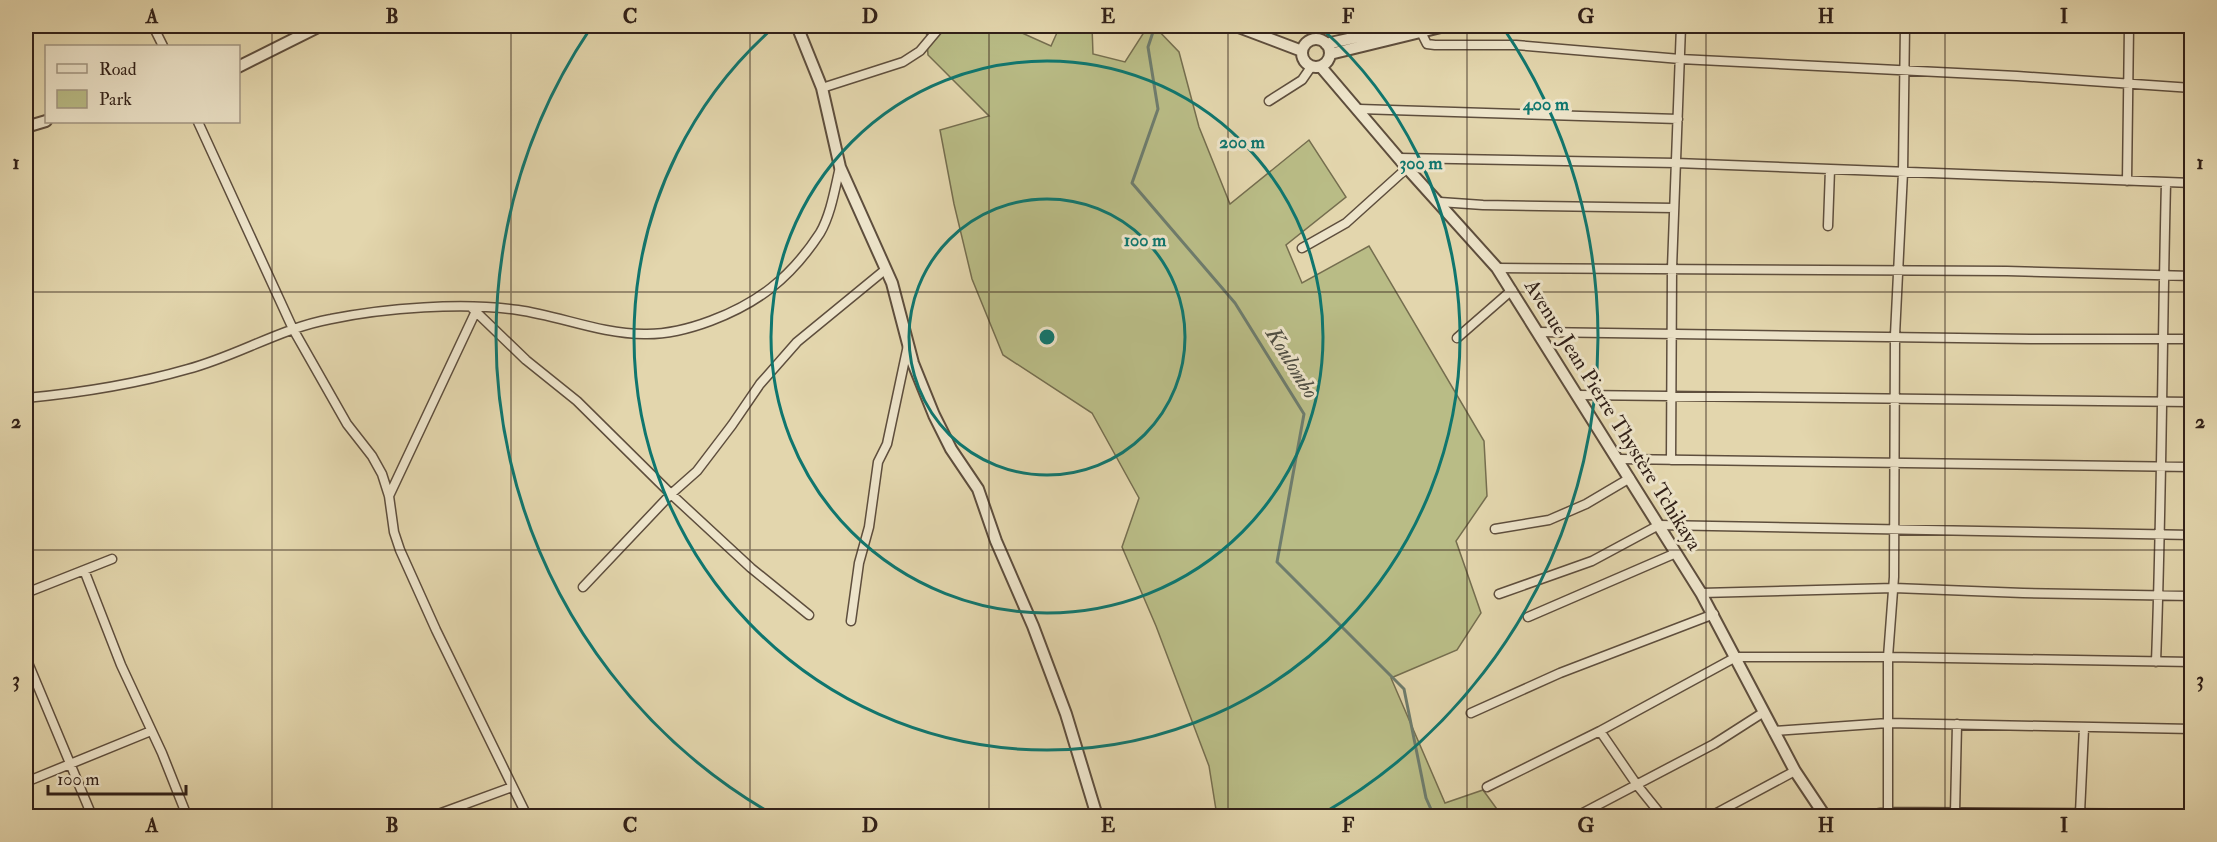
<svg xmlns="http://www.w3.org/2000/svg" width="2217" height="842" font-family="'IM FELL Double Pica',serif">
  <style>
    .green { fill: #b9bc86; stroke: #756e4f; stroke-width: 1.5 }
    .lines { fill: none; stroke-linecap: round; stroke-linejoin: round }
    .stream { stroke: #6e7c6d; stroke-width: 3 }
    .minor-casing { stroke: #5e4e3d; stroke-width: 11 }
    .tertiary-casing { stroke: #5e4e3d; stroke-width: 14 }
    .minor { stroke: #ede4ca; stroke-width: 8 }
    .tertiary { stroke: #ede4ca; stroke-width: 10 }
    .grid { fill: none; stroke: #312018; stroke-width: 1.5; stroke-opacity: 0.55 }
    .ring { fill: none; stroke: #0f766e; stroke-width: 3 }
    .labels { text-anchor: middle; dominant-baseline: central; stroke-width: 6; stroke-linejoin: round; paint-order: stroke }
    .street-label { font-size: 21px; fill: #312018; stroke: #ede4ca }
    .water-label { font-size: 22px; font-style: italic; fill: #4f4e43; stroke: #ede4ca }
    .centre { fill: #0f766e; stroke: #ede4ca; stroke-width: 3 }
    .ring-label { font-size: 18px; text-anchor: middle; font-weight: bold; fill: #0f766e; stroke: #ede4ca; stroke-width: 6; stroke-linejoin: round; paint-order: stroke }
    .neatline { fill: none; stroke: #312018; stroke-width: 2 }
    .grid-label { font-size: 20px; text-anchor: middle; font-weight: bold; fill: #312018 }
  </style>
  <rect width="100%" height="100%" fill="#e3d6ad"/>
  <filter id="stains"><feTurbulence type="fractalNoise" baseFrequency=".00333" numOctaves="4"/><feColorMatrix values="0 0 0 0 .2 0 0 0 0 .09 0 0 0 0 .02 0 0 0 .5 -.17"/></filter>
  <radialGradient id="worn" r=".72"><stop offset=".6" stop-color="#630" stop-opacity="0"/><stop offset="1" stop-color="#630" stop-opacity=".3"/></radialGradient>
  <path class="green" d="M926,26H1022V33L1051,46L1060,26H1092L1093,54L1125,62L1148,26H1154L1179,52L1199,127L1230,204L1309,140L1346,197L1286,245L1302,283L1369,246L1484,441L1487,496L1456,541L1481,613L1457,650L1391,678L1445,803L1483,790L1502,816H1217L1209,766L1156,626L1122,547L1139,498L1092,413L1003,355L972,279L954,204L940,130L989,116L928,55Z"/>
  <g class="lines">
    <path class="stream" d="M1155,26L1148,47L1158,109L1132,183L1235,303L1304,414L1277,562L1404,689L1426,798L1434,816"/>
    <defs>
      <path id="minor" d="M153,26L163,46
        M1421,32L1427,44L1435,45H1516L1680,59L2017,76L2192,88
        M822,88L903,62L920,51L941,26
        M1269,101L1302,80L1311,67
        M1359,109L1678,119
        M198,122L293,329L347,424L372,456L382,474L389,496L394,532L400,550L436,630L527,816
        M1399,158L1676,163L2192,183
        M2127,181L2129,26
        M1440,202L1483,205L1674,208
        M1828,226L1830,169
        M1302,248L1346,223L1407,168
        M1497,268L2007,271L2192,276
        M471,307L526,360L577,401L671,494L751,568L809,615
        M1538,332L2030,339H2192
        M1457,338L1512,290
        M1578,395L2192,402
        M26,398C79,393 136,384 188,369C237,356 281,328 331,319C385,308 463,302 518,310C560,316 601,334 644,334C685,335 739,313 771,288C790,273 807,253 820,233C831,214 835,188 840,167
        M1619,459L2192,467
        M1671,460L1672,268L1681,26
        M389,496L476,311
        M1495,529L1549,520L1586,504L1630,478
        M84,570L121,665L162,753L187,816
        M583,587L671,494L697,471L732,425L760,384L797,342L886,269
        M26,593L112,559
        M1701,593L1894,588L2023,593L2192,596
        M1499,594L1592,561L1659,525L2192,535
        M1528,617L1676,553
        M851,621L859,563L869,527L878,462L887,444L908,345
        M26,658L92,816
        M2156,662C2162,503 2162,343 2166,183
        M1471,713L1560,673L1714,614
        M1600,731L1637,785L1662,816
        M1773,731L1888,723L2192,729
        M26,782L151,731
        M1487,787L1600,731L1736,657H1888L2192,662
        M1955,813L1957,724
        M2080,813L2084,728
        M433,816L512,787
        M1577,816L1714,744L1764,712
        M1711,816L1795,771
        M1859,816L1888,812L2192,814
        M1888,816V657L1894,577L1895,335L1903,172L1905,26"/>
      <path id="tertiary" d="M797,26L822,88L840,167L892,283L913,363L934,415L951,449L978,489L996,541L1033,626L1066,714L1097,816
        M1236,26L1302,51
        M1302 53a14 14 0 1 1 28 0a14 14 0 1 1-28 0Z
        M1326,44L1407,26
        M1330,54L1445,26
        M238,67L320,26
        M1321,67L1407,168L1497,268L1701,593L1795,771L1825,816
        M26,127L46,121"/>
    </defs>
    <use href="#minor" class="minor-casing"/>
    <use href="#tertiary" class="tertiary-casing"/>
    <use href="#minor" class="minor"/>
    <use href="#tertiary" class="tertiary"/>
  </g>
  <path class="grid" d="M272,26V816M511,26V816M750,26V816M989,26V816M1228,26V816M1467,26V816M1706,26V816M1945,26V816M26,292H2192M26,550H2192"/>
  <g class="ring">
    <circle cx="1047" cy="337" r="138"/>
    <circle cx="1047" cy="337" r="276"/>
    <path d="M1321 28A413 413 0 1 1 773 28"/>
    <path d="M772 814A551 551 0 0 1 590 29M1504 29A551 551 0 0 1 1322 814"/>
  </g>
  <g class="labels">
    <g class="street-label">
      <text transform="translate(1613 415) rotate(58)">Avenue Jean Pierre Thystère Tchikaya</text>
    </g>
    <g class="water-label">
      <text transform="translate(1292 363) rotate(58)">Koulombo</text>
    </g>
  </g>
  <circle cx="1047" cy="337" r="9" class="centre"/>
  <g class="ring-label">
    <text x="1546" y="110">400 m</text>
    <text x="1242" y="148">200 m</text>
    <text x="1421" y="169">300 m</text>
    <text x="1145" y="246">100 m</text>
  </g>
  <rect width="2217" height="842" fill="none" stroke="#e3d6ad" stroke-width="66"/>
  <rect x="45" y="45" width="195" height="78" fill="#ede4ca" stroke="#a29683" stroke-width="1.5"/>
  <rect x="57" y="64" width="30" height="9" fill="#ede4ca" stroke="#a29683" stroke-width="1.5"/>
  <text x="99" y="75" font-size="18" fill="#312018">Road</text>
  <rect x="57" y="90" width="30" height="18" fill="#b9bc86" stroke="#a29683" stroke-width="1.5"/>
  <text x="99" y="105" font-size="18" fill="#312018">Park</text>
  <path d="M48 785v9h138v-9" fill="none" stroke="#312018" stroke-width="3"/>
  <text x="57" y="785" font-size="18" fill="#312018" stroke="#ede4ca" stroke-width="4.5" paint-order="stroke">100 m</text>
  <rect x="33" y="33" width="2151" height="776" class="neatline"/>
  <g class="grid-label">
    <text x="152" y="23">A</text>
    <text x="392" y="23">B</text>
    <text x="630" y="23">C</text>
    <text x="870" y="23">D</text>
    <text x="1108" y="23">E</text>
    <text x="1348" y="23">F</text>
    <text x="1586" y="23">G</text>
    <text x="1826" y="23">H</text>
    <text x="2064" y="23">I</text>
    <text x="16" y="169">1</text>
    <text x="2200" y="169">1</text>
    <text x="16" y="428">2</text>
    <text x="2200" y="428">2</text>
    <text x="16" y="686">3</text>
    <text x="2200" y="686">3</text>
    <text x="152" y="832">A</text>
    <text x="392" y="832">B</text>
    <text x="630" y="832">C</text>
    <text x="870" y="832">D</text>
    <text x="1108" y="832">E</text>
    <text x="1348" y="832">F</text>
    <text x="1586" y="832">G</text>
    <text x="1826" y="832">H</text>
    <text x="2064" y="832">I</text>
  </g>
  <rect width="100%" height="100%" filter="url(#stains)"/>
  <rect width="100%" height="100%" fill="url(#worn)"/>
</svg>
